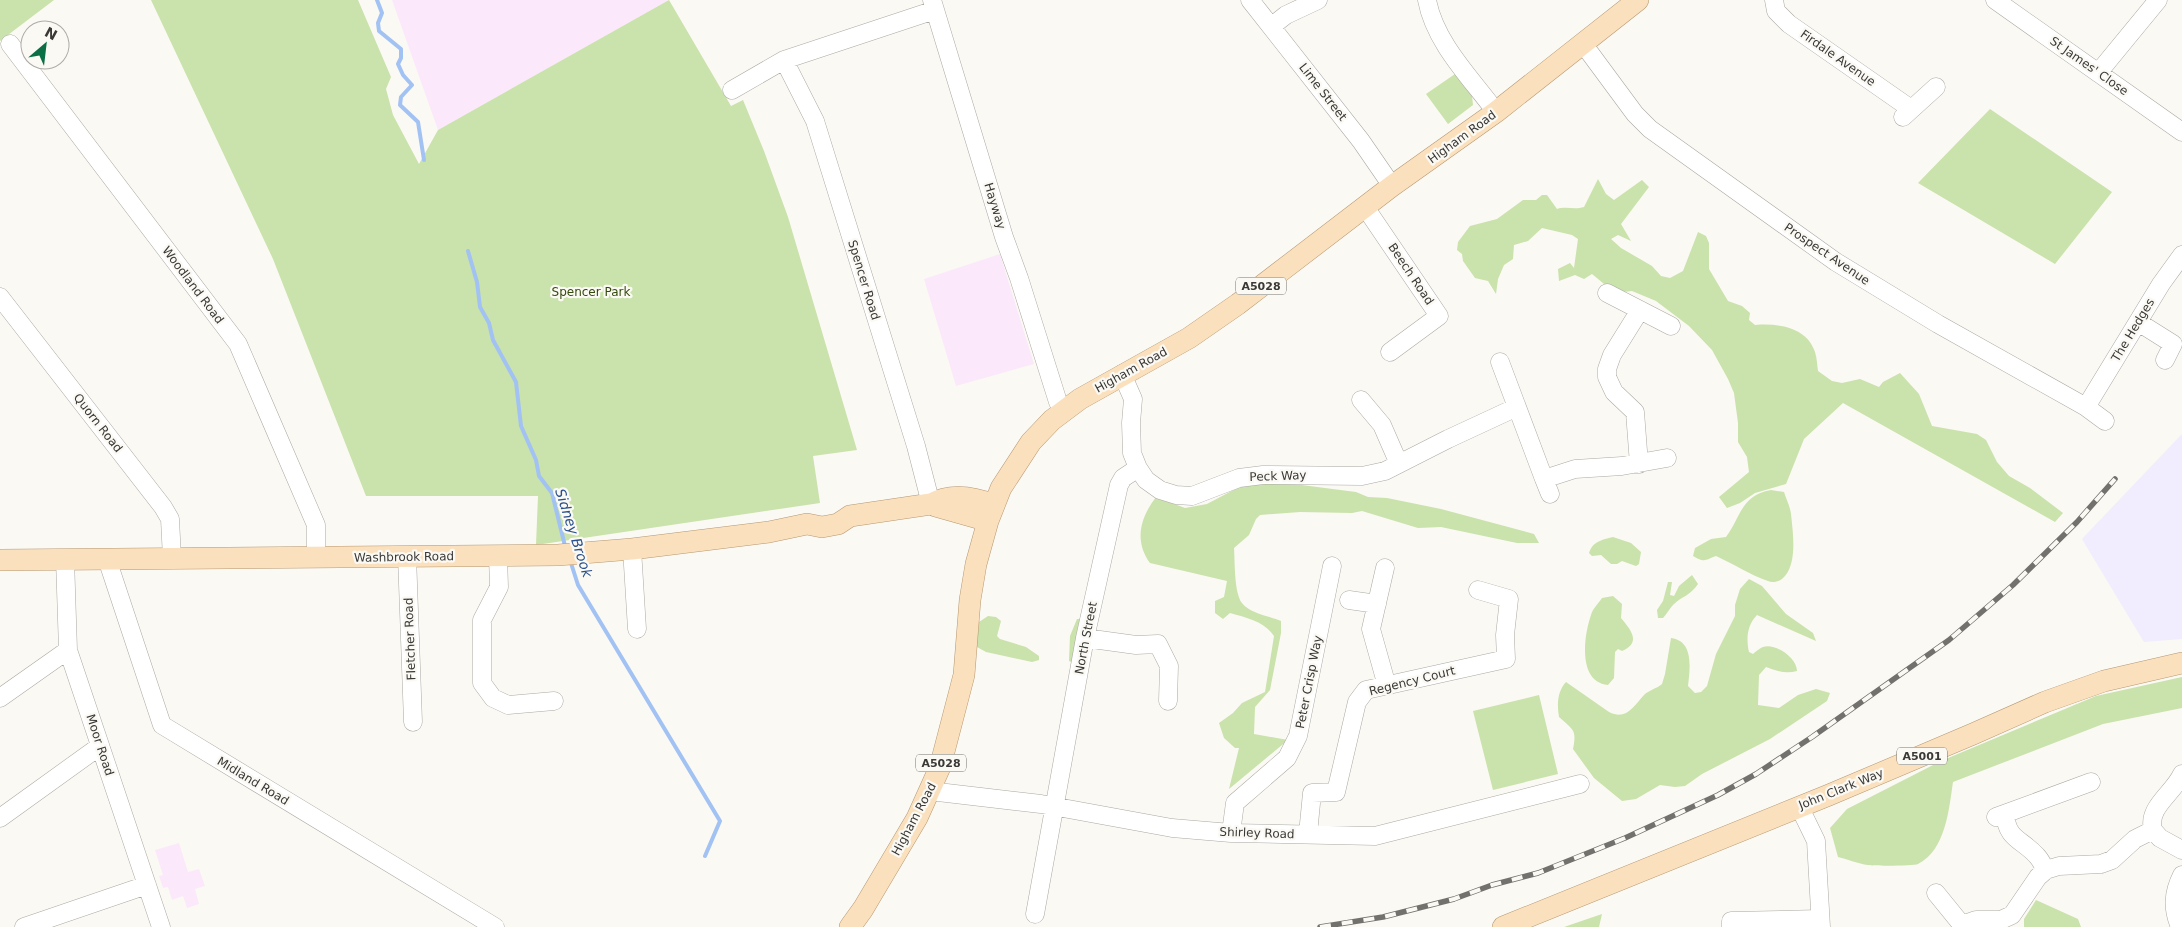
<svg xmlns="http://www.w3.org/2000/svg" width="2182" height="927" font-family="'DejaVu Sans',sans-serif">
  <style>
    .industrial { fill: #f1ecfe }
    .education { fill: #fbe9fb }
    .green { fill: #cae2ab }
    .lines { fill: none; stroke-linecap: round; stroke-linejoin: round }
    .stream { stroke: #a2c2f4; stroke-width: 4 }
    .minor-casing { stroke: #aba9a4; stroke-width: 19 }
    .major-casing { stroke: #b69872; stroke-width: 22 }
    .minor { stroke: #fff; stroke-width: 18 }
    .major { stroke: #fbe0bd; stroke-width: 21 }
    .rail-casing { stroke: #73716e; stroke-width: 5.5 }
    .rail { stroke: #fbf9f3; stroke-width: 4; stroke-dasharray: 11; stroke-linecap: butt }
    .labels { text-anchor: middle; dominant-baseline: central; stroke-width: 4.5; stroke-linejoin: round; paint-order: stroke }
    .shield { fill: #fbf9f3; stroke: #74736f; stroke-width: 1 }
    .shield-label { font-size: 11px; font-weight: bold; fill: #3a3937 }
    .street-label { font-size: 12px; fill: #3a3937; stroke: #fbf9f3 }
    .park-label { font-size: 12px; fill: #354a0e; stroke: #fbf9f3 }
    .water-label { font-size: 14px; font-style: italic; fill: #2a508d; stroke: #fbf9f3 }
  </style>
  <rect width="100%" height="100%" fill="#fbf9f3"/>
  <path class="industrial" d="M2182,434V639L2144,642L2082,539Z"/>
  <path class="education" d="M392,0H669L438,130Z
    M1000,254L1034,364L956,386L924,279Z
    M179,843L188,872L199,869L205,886L195,889L199,904L187,908L183,896L172,900L168,887L163,888L159,876L163,875L155,850Z"/>
  <path class="green" d="M0,0H54L0,41Z
    M151,0H358L391,77L386,89L393,115L419,164L438,130L669,0L731,106L743,100L764,151L788,217L857,450L813,456L820,503L536,545L538,496H366L273,259Z
    M1455,74L1472,96L1473,105L1448,124L1426,94Z
    M1990,109L2112,192L2055,264L1918,183Z
    M1598,179L1606,194L1614,200L1642,180L1649,187L1621,224L1631,241L1618,235L1611,239L1621,248L1652,266L1661,276L1670,278L1683,271L1698,232L1706,236L1709,243V269L1728,301L1742,306L1750,313L1749,320L1755,325C1778,323 1807,327 1815,352C1817,358 1817,365 1818,371L1832,381L1842,383L1860,379L1879,387L1883,382L1900,373L1919,394L1932,426L1977,434L1986,440L1997,462L2009,476L2030,488L2063,513L2055,522L1843,403L1804,439L1786,484L1755,493L1740,503L1727,508L1719,497L1749,472L1747,457L1738,442V423L1734,393L1728,379L1712,350L1689,326L1656,301L1632,291L1623,292L1609,288L1592,274L1584,279L1575,275L1559,281L1558,269L1570,263L1574,268L1578,239L1572,235L1542,228L1528,241L1514,245L1513,259L1504,265L1498,279L1496,294L1488,281L1475,278L1463,261L1462,254L1457,250L1458,242L1470,226L1497,219L1523,200H1536L1542,195H1547L1557,209C1566,206 1574,210 1584,207Z
    M1286,483L1356,492L1368,497L1387,498L1441,509L1534,534L1539,543H1517L1441,527L1418,528L1362,511L1352,513L1300,512L1260,515L1256,519L1249,535L1234,548C1235,561 1234,593 1242,603C1249,613 1269,616 1281,621V633L1270,690L1255,707L1254,734L1288,740L1229,789L1239,748H1235L1224,738L1219,723L1233,713L1242,703L1265,692L1274,636C1264,621 1247,618 1230,613L1223,619L1215,613V601L1224,597L1227,581L1150,563C1134,541 1140,518 1156,497L1185,508L1207,504L1243,485Z
    M1771,490L1784,492C1786,499 1790,506 1791,514C1793,533 1798,566 1782,579C1778,582 1772,583 1768,581C1750,575 1734,564 1716,556C1705,560 1705,563 1693,556L1695,548L1711,539L1726,537C1741,517 1741,495 1771,490Z
    M1613,537L1631,543L1641,552L1639,564L1636,566L1622,561L1617,564H1611L1601,555L1592,556L1589,553C1593,541 1602,540 1613,537Z
    M1692,575L1698,584C1690,596 1682,596 1673,605C1669,609 1667,614 1663,618H1658L1657,610L1663,601L1668,582H1672L1670,595L1674,596L1679,586Z
    M1749,579L1762,586L1786,614L1813,633L1816,641L1757,615C1747,625 1746,639 1749,652L1753,654C1755,652 1760,648 1763,647C1776,643 1797,658 1797,671C1786,674 1776,671 1766,667L1759,675L1758,705L1779,708L1798,695L1816,689L1830,693L1827,701L1770,739L1702,774L1685,786L1675,787L1660,785L1636,799L1622,801L1594,778L1573,749C1577,729 1573,730 1559,717C1557,705 1557,692 1566,682L1609,712C1626,721 1634,706 1644,695C1649,690 1656,689 1662,684L1665,674L1671,638C1694,641 1690,668 1688,686L1695,693L1701,692L1707,686L1716,654L1735,616V605L1740,589Z
    M1613,596L1622,604L1621,618C1629,628 1643,642 1622,651L1618,649L1615,652L1614,678L1608,685C1577,682 1584,635 1591,615C1593,608 1598,604 1602,598Z
    M988,616L996,617L1001,621L997,636L1000,639L1026,647L1039,656V660L1032,662L986,652L977,647L975,638L979,622Z
    M1077,619H1082L1077,665L1069,661L1070,636Z
    M2182,677V708L2103,724L1953,782C1949,808 1946,850 1918,864C1914,866 1874,866 1868,865C1858,864 1848,859 1838,857L1830,828L1847,809L1941,761L2096,696Z
    M1539,695L1558,774L1493,790L1473,711Z
    M2036,900L2078,919L2081,927H2024V919Z
    M1602,914L1599,927H1564Z"/>
  <g class="lines">
    <path class="stream" d="M377,0L382,13L378,23L379,31L401,49V58L398,64L403,75L412,85L401,97L400,105L418,122L424,160
      M468,251L477,282L480,307L489,323L493,340L516,382L521,426L536,460L539,476L552,493L565,546
      M570,560L578,585L720,821L705,856"/>
    <defs>
      <path id="minor" d="M932,0L1004,237L1019,278L1058,402L1064,410
        M1250,0L1361,141L1392,186
        M1427,0C1435,43 1471,78 1496,112
        M1774,0L1776,11L1789,24L1911,109
        M1995,0L2182,132
        M1272,26L1286,15L1318,0
        M10,44L238,344L316,525V557
        M1584,45L1635,114L1650,129L1836,262L1938,324L2086,407L2105,421
        M784,60L815,121L916,446L931,504
        M2098,73L2158,0
        M732,90L784,60L935,10
        M1903,117L1936,87
        M1365,207L1439,316L1390,352
        M1607,293L1671,326
        M0,297L163,507L170,519L172,558
        M2138,322L2173,344L2165,360
        M1500,362L1544,479L1575,469L1622,466L1667,458
        M1122,374L1133,399L1131,423L1132,453L1138,468L1146,480L1160,490L1176,495L1192,496L1239,478L1263,475L1362,476L1385,471L1448,439L1517,407
        M1361,400L1382,425L1399,464
        M2086,407L2161,284L2182,255
        M1639,464L1635,412L1614,392L1607,377V369L1612,355L1640,310
        M1544,479L1550,494
        M632,549L637,629
        M407,556L413,722
        M498,556L499,587L482,620V683L493,698L508,705L554,701
        M65,559L68,650L161,927
        M107,559L162,725L495,927
        M1385,568L1371,629L1387,686
        M1349,600L1377,604
        M1085,638L1136,645L1158,644L1169,666L1168,701
        M0,698L68,650
        M931,789L938,792L1041,804L1172,828L1231,833L1375,836L1580,784
        M1799,806L1816,841L1821,927
        M2005,814C2007,840 2022,839 2037,856C2041,860 2043,866 2046,870
        M1996,817L2091,782
        M0,818L100,746
        M2153,830C2147,807 2173,794 2182,774
        M2153,830L2160,838L2182,850
        M1231,833L1235,803L1287,758L1298,736L1332,566
        M1308,834L1312,793L1336,792L1357,702L1366,690L1506,659L1505,635L1509,599L1478,590
        M1936,893L1962,925L1961,927
        M1035,914L1085,638L1119,485L1123,478L1138,468
        M1962,925L1976,920H2001L2012,915L2038,877L2046,870L2059,866L2101,864L2112,860L2135,839L2153,830
        M24,927L147,885
        M1731,927V921L1820,919
        M2180,927C2172,908 2173,893 2182,875"/>
      <path id="major" d="M935,506L988,521
        M0,560L558,555L632,549L769,532L807,524L822,527L838,524L850,516L931,504C951,493 974,497 994,505
        M850,927L863,909L917,818L940,767L964,675L970,600L976,564L988,521L1001,488L1031,442L1052,420L1080,399L1189,338L1238,304L1392,186L1496,112L1638,0
        M1503,927L1829,795L1973,734L2045,702L2104,681L2182,663"/>
    </defs>
    <use href="#minor" class="minor-casing"/>
    <use href="#major" class="major-casing"/>
    <use href="#minor" class="minor"/>
    <use href="#major" class="major"/>
    <defs>
      <path id="rail" d="M1320,927L1383,917L1454,899L1492,885L1538,873L1625,838L1718,795L1756,774L1812,737L1949,640L2013,585L2077,522L2115,479"/>
    </defs>
    <use href="#rail" class="rail-casing"/>
    <use href="#rail" class="rail"/>
  </g>
  <g class="labels">
    <g class="shield">
      <rect x="1236" y="277.5" width="50" height="17" rx="4"/>
      <rect x="1897" y="747.5" width="50" height="17" rx="4"/>
      <rect x="916" y="754.5" width="50" height="17" rx="4"/>
    </g>
    <g class="shield-label">
      <text x="1261" y="286">A5028</text>
      <text x="1922" y="756">A5001</text>
      <text x="941" y="763">A5028</text>
    </g>
    <g class="street-label">
      <text transform="translate(1838 58) rotate(35)">Firdale Avenue</text>
      <text transform="translate(2089 66) rotate(35)">St James' Close</text>
      <text transform="translate(1323 92) rotate(52)">Lime Street</text>
      <text transform="translate(1462 137) rotate(-36)">Higham Road</text>
      <text transform="translate(995 206) rotate(73)">Hayway</text>
      <text transform="translate(1827 254) rotate(34)">Prospect Avenue</text>
      <text transform="translate(1411 274) rotate(56)">Beech Road</text>
      <text transform="translate(864 280) rotate(73)">Spencer Road</text>
      <text transform="translate(193 285) rotate(53)">Woodland Road</text>
      <text transform="translate(2133 330) rotate(-59)">The Hedges</text>
      <text transform="translate(1131 370) rotate(-29)">Higham Road</text>
      <text transform="translate(98 423) rotate(52)">Quorn Road</text>
      <text transform="translate(1278 476) rotate(-2)">Peck Way</text>
      <text transform="translate(404 557) rotate(-1)">Washbrook Road</text>
      <text transform="translate(1086 638) rotate(-79)">North Street</text>
      <text transform="translate(410 639) rotate(-92)">Fletcher Road</text>
      <text transform="translate(1412 681) rotate(-14)">Regency Court</text>
      <text transform="translate(1309 682) rotate(-79)">Peter Crisp Way</text>
      <text transform="translate(100 745) rotate(72)">Moor Road</text>
      <text transform="translate(253 781) rotate(31)">Midland Road</text>
      <text transform="translate(1841 789) rotate(-22)">John Clark Way</text>
      <text transform="translate(914 819) rotate(-62)">Higham Road</text>
      <text transform="translate(1257 833) rotate(2)">Shirley Road</text>
    </g>
    <g class="park-label">
      <text x="591" y="292">Spencer Park</text>
    </g>
    <g class="water-label">
      <text transform="translate(574 533) rotate(72)">Sidney Brook</text>
    </g>
  </g>
  <g transform="translate(45 45) rotate(28)"><circle r="24" fill="#fbf9f3" stroke="#aeaca8"/>
  <path d="M0-4L9 19L0 12L-9 19Z" fill="#0b6f46"/>
  <text y="-8" font-size="14" font-weight="bold" text-anchor="middle" fill="#3a3937">N</text>
  </g>
</svg>
